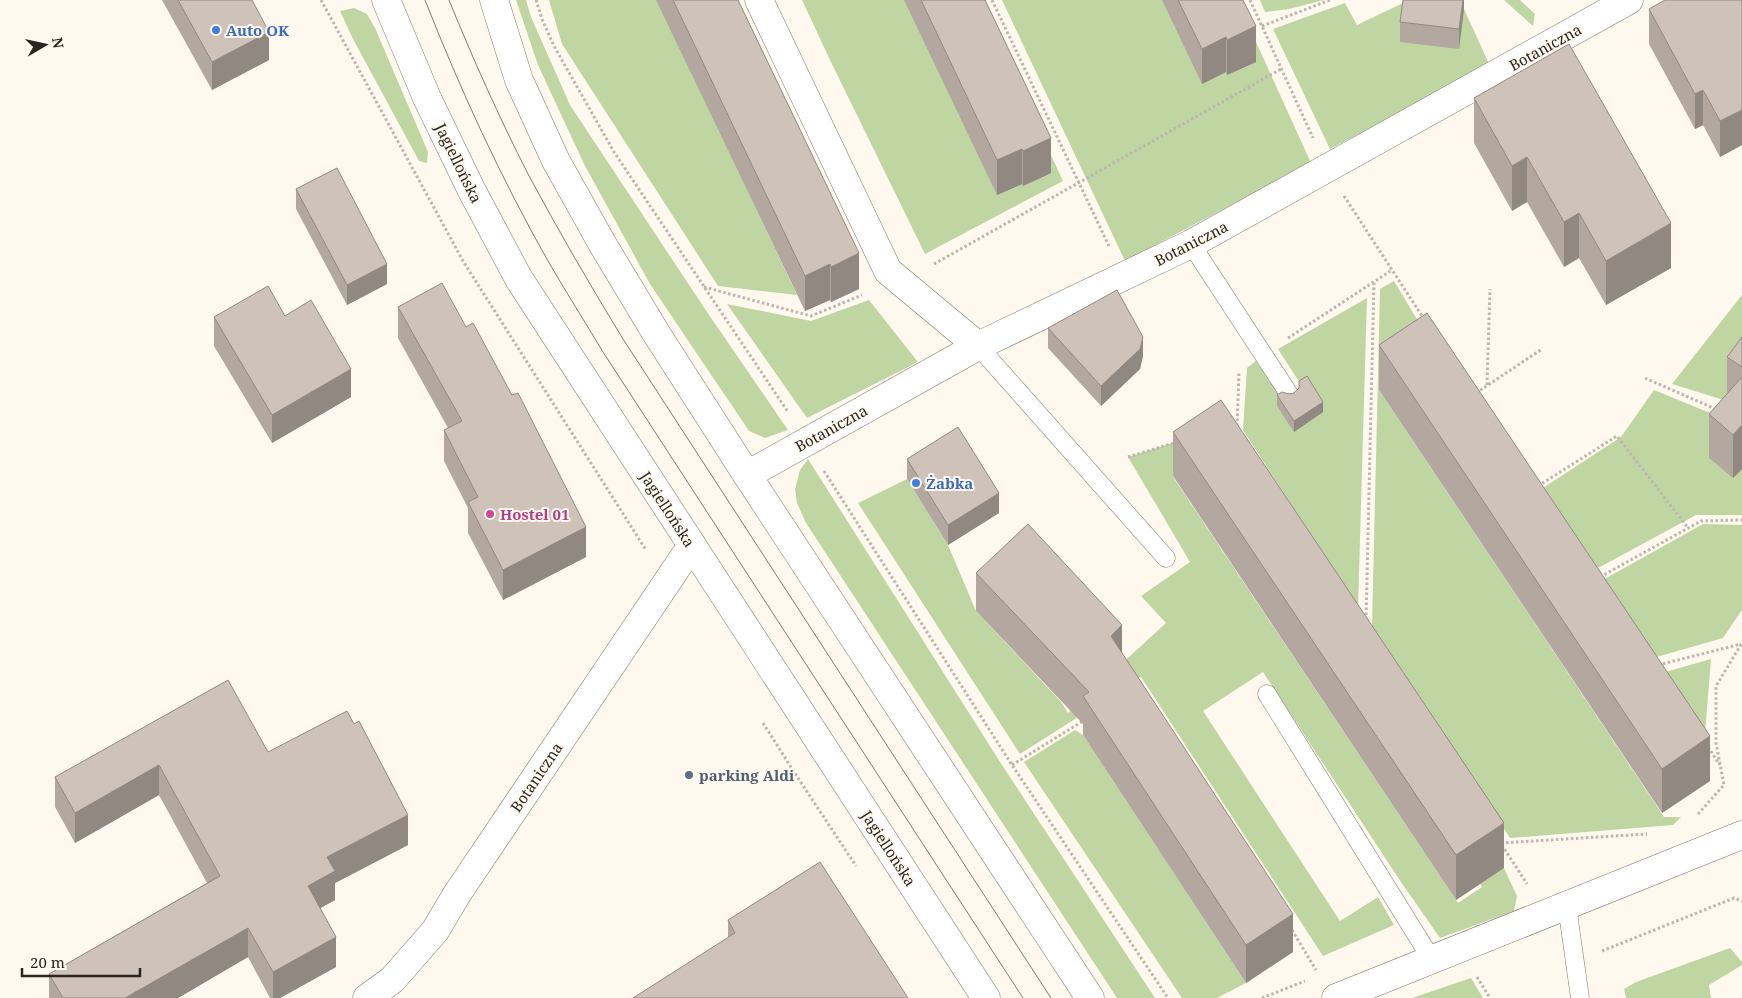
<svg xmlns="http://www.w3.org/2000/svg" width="1742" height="998" font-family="'Noto Serif',serif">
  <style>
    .green { fill: #bfd6a2 }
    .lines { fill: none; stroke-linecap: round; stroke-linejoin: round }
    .service-casing { stroke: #7d756a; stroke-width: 19 }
    .minor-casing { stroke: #7d756a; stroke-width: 29 }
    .primary-casing { stroke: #7d756a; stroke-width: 29 }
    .path { stroke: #bcb6ae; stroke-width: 3; stroke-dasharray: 2.5 2.5; stroke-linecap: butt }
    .service { stroke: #fff; stroke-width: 18 }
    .minor { stroke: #fff; stroke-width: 28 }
    .primary { stroke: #fff; stroke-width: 28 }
    .tram { stroke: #7f7b74; stroke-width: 1 }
    .wall { fill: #b2a89f }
    .shaded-wall { fill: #918882 }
    .building { fill: #cfc3b9; stroke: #918882 }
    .shop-dot { fill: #3f7fe0; stroke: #fff8ee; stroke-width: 2 }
    .hotel-dot { fill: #d1479c; stroke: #fff8ee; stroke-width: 2 }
    .service-dot { fill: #5c6f8a; stroke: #fff8ee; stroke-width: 2 }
    .labels { text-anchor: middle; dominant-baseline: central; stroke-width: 4; stroke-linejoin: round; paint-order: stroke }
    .shop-label { font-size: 15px; font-weight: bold; fill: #366cbe; stroke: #fff8ee; text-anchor: start }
    .street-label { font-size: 15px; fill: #292622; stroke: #fff8ee }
    .hotel-label { font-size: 15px; font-weight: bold; fill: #b23c85; stroke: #fff8ee; text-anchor: start }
    .service-label { font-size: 15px; font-weight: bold; fill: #4e5e75; stroke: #fff8ee; text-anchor: start }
  </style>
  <rect width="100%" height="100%" fill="#fff8ee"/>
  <path class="green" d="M516,0H526L531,17L570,105L707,312L788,430L765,438L749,431L650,284L584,164L538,65Z
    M549,0H657L797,295L718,286L562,44Z
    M802,0H979L1063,181L925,254L830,60Z
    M1002,0H1237L1311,163L1125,261Z
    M1260,0H1324L1289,9L1265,12Z
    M1504,0H1520L1535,14L1533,26Z
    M1405,2L1464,9L1490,66L1330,149L1273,29L1345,3L1357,25Z
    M354,8L367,14L375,28L428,152L427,163L419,161L353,39L340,11Z
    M1394,281L1436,351L1379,390L1664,817H1681L1673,825L1510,838L1372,627L1380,289Z
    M1742,295V380L1727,401L1672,384Z
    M1367,298L1358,608L1243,430L1247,368L1257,360L1284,401L1294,431L1320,414L1278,349Z
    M869,300L918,362L807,418L727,304L811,321Z
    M1654,390L1742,426V515H1696L1576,580L1523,501L1621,437Z
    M1211,431L1173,477L1458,903L1482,887L1480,884L1504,868L1517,896L1514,911L1440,938L1401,882L1263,672L1203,711L1340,921L1378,897L1394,925L1323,956L1141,677L1020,754L858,503L907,479L948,545L976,611L1062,703L1068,713L1166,623L1141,596L1190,562L1128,457Z
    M808,459L1002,765L1155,998H1117L806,523L797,503L795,489L800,470Z
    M1703,524L1742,525V610L1723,638L1632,664L1583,591Z
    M1711,659L1705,734L1641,679Z
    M1075,730L1083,735L1246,983L1217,998H1182L1024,762Z
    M1730,948L1742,962V965L1709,985L1711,998H1626L1624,989L1636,982Z
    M1471,978L1483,998H1412Z"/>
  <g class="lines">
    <defs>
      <path id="service" d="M1191,244L1289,394
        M978,346L1166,558
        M1267,694L1432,960
        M1567,906L1580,998"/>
      <path id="minor" d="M759,0L888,271L978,346
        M747,475L978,346L1191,244L1629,0
        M367,998L392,980L435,931L457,894L692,545
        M1336,998L1742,835"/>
      <path id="primary" d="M386,0L427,98L472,191L519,279L986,998
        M494,0L519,80L556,161L603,245L656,333L747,475L1090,998"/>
    </defs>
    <use href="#service" class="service-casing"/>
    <use href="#minor" class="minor-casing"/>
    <use href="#primary" class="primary-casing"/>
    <path class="path" d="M321,0L463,261L646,550
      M536,0L542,19L554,46L614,152L788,412
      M992,0L1109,246
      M1250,0L1313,138
      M1262,26L1330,0
      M1344,196L1424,319
      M934,264L1281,69
      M704,287L811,316L862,295
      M1288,338L1392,270
      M1645,378L1718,410
      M1487,385L1490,289
      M1476,393L1542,349
      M1237,426L1239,372
      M1128,457L1177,442
      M824,471L1012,765L1168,998
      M1538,486L1617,436L1688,528
      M1600,577L1701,521L1742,520
      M1366,620L1374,281
      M1658,665L1741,644
      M763,723L796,775L856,866
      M1708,747L1720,765
      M1012,765L1083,721
      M1698,814L1724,785L1716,743V686L1742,643
      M1501,843L1647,834
      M1502,845L1527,884
      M1292,930L1316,970
      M1602,951L1734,898L1742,901
      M1477,977L1490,998
      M1262,998L1305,981"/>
    <use href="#service" class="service"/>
    <use href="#minor" class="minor"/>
    <use href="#primary" class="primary"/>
    <path class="tram" d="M425,0C460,89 501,178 548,261C566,292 585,322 603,352L1023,998
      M449,0C473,59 499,117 528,174C558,230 590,285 623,339L1051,998"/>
  </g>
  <path class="wall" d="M162,0H252L269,60L212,90Z
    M656,0H738L859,289L831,302L830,300L805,311Z
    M904,0H985L1051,173L1023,186L1022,184L997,195Z
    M1162,0H1243L1256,62L1227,75L1226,72L1202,84Z
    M1464,0V9L1459,49L1400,42V22Z
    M1742,0V145L1720,157L1703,125L1695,129L1649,44V9Z
    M1474,98L1671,268L1606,305L1579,258L1564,267L1527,202L1512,211L1474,143Z
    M296,189L387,284L347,305L296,209Z
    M398,307L466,327L586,557L503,600L468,533V508L444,461V430L448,428L398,338Z
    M214,317L351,397L272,443L214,346Z
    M1048,328L1143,356L1140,369L1101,406L1048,348Z
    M1742,337V469L1733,478L1709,458V414L1727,394V357Z
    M1379,345L1710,781L1662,813L1379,390Z
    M1277,395L1323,412L1294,432L1277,406Z
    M1173,432L1504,868L1456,900L1173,476Z
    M907,459L999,513L948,545L907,479Z
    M976,573L1122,654L1293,952L1246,983L1083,735V724L976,611Z
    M268,752L408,845L335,883V900L320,908L336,967L280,998H270L248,957L178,998H49V974L207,883L159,795L75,843L55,807V777Z
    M728,920L908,998L728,937Z"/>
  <path class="shaded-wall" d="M1463,0H1464V9L1459,49V29Z
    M1256,26V62L1227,75V40Z
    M269,32V60L212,90V62Z
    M1226,37V72L1202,84V49Z
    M1703,90V125L1695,129V94Z
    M1742,110V145L1720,157V121Z
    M1051,138V173L1023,186V151Z
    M1022,149V184L997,195V160Z
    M1527,157V202L1512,211V166Z
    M1579,213V258L1564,267V222Z
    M1671,223V268L1606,305V261Z
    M859,253V289L831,302V267Z
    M387,264V284L347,305V285Z
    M830,264V300L805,311V276Z
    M1143,337V356L1140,369L1101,406V386Z
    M351,369V397L272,443V415Z
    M1323,402V412L1294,432V421Z
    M1742,425V469L1733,478V435Z
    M999,493V513L948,545V525Z
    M586,527V557L503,600V570Z
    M1122,625V664L1111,636Z
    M1710,736V781L1662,813V769Z
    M159,765V795L75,843V813Z
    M408,815V845L335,883V900L308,915V886L327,857Z
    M1504,823V868L1456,900V855Z
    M1293,914V952L1246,983V945Z
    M248,928V957L178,998H125Z
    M336,937V967L280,998H273V972Z"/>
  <path class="building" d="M178,0H252L269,32L212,62Z
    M673,0H738L859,253L831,267L830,264L805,276Z
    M921,0H985L1051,138L1023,151L1022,149L997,160Z
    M1178,0H1243L1256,26L1227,40L1226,37L1202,49Z
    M1403,0H1463L1459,29L1400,22Z
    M1665,0H1742V110L1720,121L1703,90L1695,94L1649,9Z
    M1569,44L1671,223L1606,261L1579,213L1564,222L1527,157L1512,166L1474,98Z
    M337,168L387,264L347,285L296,189Z
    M442,283L466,327L473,323L512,395L518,393L586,527L503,570L468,502L478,497L444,430L462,421L398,307Z
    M268,286L285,316L311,300L351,369L272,415L214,317Z
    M1117,290L1143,337L1140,349L1101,386L1048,328Z
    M1427,313L1710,736L1662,769L1379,345Z
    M1742,337V367L1727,357Z
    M1307,376L1323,402L1294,421L1277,395L1282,392L1289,394L1294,393L1299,388V381Z
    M1742,377V425L1733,435L1709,414Z
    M1221,400L1504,823L1456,855L1173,432Z
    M958,427L999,493L948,525L907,459Z
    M1028,524L1122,625L1111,636L1293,914L1246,945L1083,696L1089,692L976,573Z
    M228,680L268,752L347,711L354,724L359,721L408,815L327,857L335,871L308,886L336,937L273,972L248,928L125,998H63L49,974L220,876L159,765L75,813L55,777Z
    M820,862L908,998H633L735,933L728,920Z"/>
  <g class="shop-dot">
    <circle cx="216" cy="30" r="5"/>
    <circle cx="916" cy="483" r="5"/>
  </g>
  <circle class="hotel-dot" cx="490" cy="514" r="5"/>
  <circle class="service-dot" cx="689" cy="775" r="5"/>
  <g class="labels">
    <g class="shop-label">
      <text x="226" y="30">Auto OK</text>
      <text x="926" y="483">Żabka</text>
    </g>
    <g class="street-label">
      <text transform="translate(1545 47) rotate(-29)">Botaniczna</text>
      <text transform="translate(459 163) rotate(64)">Jagiellońska</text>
      <text transform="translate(1191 243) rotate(-27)">Botaniczna</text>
      <text transform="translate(831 428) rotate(-29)">Botaniczna</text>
      <text transform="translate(668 509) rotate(57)">Jagiellońska</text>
      <text transform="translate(536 777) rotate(-56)">Botaniczna</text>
      <text transform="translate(889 848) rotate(57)">Jagiellońska</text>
    </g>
    <g class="hotel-label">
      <text x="500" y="514">Hostel 01</text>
    </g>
    <g class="service-label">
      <text x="699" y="775">parking Aldi</text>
    </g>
  </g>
  <g transform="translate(45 45) rotate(81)" stroke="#fff8ee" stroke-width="4" paint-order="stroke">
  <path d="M0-4L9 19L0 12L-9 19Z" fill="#292622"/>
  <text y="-8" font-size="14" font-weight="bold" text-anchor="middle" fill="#292622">N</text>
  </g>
  <path d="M22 968v8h118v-8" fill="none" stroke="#292622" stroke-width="2.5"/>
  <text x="30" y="968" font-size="15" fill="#292622" stroke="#fff8ee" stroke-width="4" paint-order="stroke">20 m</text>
</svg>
